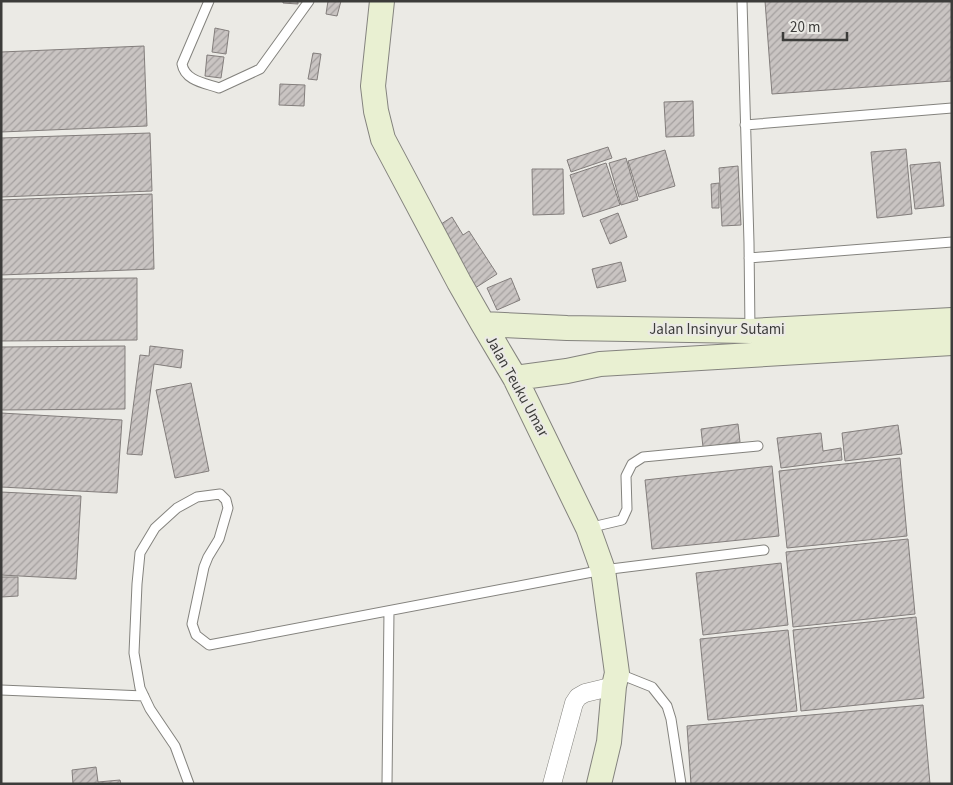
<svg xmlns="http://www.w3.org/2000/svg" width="953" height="785" font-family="'Source Sans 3',sans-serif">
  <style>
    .building { fill: url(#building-hatch); stroke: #837e7c }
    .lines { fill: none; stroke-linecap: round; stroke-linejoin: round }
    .lane-casing { stroke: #84837e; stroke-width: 11 }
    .street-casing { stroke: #84837e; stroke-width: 19 }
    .secondary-casing { stroke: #84837e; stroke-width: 26 }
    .lane { stroke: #fff; stroke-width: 9 }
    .street { stroke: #fff; stroke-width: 18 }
    .secondary { stroke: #e9f0d2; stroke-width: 24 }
    .labels { text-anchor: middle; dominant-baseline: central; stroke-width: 4.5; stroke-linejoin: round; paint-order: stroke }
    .street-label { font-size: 15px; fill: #3c3c3a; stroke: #ebeae5 }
  </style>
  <defs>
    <pattern id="building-hatch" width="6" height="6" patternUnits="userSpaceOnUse" patternTransform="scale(1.25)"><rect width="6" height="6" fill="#c9c4c2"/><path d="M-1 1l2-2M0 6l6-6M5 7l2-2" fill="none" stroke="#a4a09f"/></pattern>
  </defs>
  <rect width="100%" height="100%" fill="#ebeae5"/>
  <path class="building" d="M283,1H298V4L283,3Z
    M328,1H341L337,16L326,14Z
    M765,1H952V81L772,94Z
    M215,28L229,31L226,54L212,52Z
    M144,46L147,126L1,132V52Z
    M313,53L321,54L317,80L308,79Z
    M207,55L224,57L221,78L205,76Z
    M280,84L305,85L304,106L279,105Z
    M693,101L694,136L666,137L664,102Z
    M150,133L152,191L1,197V138Z
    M608,147L612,158L571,172L567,160Z
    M906,149L912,214L877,218L871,152Z
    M665,150L675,186L639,197L628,161Z
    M626,158L638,200L621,205L609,163Z
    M940,162L944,206L915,209L910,165Z
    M606,163L620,205L583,217L570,175Z
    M738,166L741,225L722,226L719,168Z
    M532,169H563L564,214L533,215Z
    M719,183V208H712L711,184Z
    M152,194L154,269L1,275V200Z
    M618,213L627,237L610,244L600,220Z
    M452,217L463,235L469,231L497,274L472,290L438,226Z
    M621,262L626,281L597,288L592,269Z
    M137,278V340L1,341V279Z
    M511,278L520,300L497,310L487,288Z
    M125,346V409L1,410V347Z
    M150,346L183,350L181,368L154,364L142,455L127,454L140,355L149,356Z
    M191,383L209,471L175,478L156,390Z
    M1,413L122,420L117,493L1,487Z
    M738,424L740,442L703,447L701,429Z
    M898,425L902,454L845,461L842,433Z
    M821,433L823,451L841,448L842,460L781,468L777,438Z
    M900,458L907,536L787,548L779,471Z
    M772,466L779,536L652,549L645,480Z
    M1,492L81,496L76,579L1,575Z
    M908,539L915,614L793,627L786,552Z
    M781,563L788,625L703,635L696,573Z
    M1,577H18V596L1,597Z
    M916,617L924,698L801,711L793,630Z
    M788,630L797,711L708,720L700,639Z
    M923,705L930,784H691L687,726Z
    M96,767L98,782L120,780L121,784H73L72,770Z"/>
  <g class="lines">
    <defs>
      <path id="lane" d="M209,1L182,64C185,81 205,83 219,88L260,69L309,1
        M742,1L749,243L750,331
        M745,125L952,108
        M749,258L952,242
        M588,528L622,520L627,509L626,476L632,464L643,457L758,446
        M617,673L652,687L667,706L671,719L681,784
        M1,690L144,696
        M189,784L175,746L150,709L140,688L134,653L137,584L140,553L155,528L177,508L197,497L220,494L226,500L228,508L219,539L208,557L204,567L192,624L196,635L209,645L603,570L764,550
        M387,784L389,611"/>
      <path id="street" d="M552,784L574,703L578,697L585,693L614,686"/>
      <path id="secondary" d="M382,1L373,86L376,111L383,139L459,282L483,324L515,378L588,528L603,570L617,673L614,686L609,742L599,784
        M483,324L567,328L750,331L952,320
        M515,378L567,371L600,364L952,343"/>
    </defs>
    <use href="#lane" class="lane-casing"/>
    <use href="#street" class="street-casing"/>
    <use href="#secondary" class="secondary-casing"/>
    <use href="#lane" class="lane"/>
    <use href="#street" class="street"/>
    <use href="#secondary" class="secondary"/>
  </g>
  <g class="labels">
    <g class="street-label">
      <text x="717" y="329">Jalan Insinyur Sutami</text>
      <text transform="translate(517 386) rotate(61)">Jalan Teuku Umar</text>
    </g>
  </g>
  <rect width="953" height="785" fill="none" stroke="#3c3c3a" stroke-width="5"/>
  <path d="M783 32v8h64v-8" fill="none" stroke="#3c3c3a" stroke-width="2.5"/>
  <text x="790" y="32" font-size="15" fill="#3c3c3a" stroke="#ebeae5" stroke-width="4" paint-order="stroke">20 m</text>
</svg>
